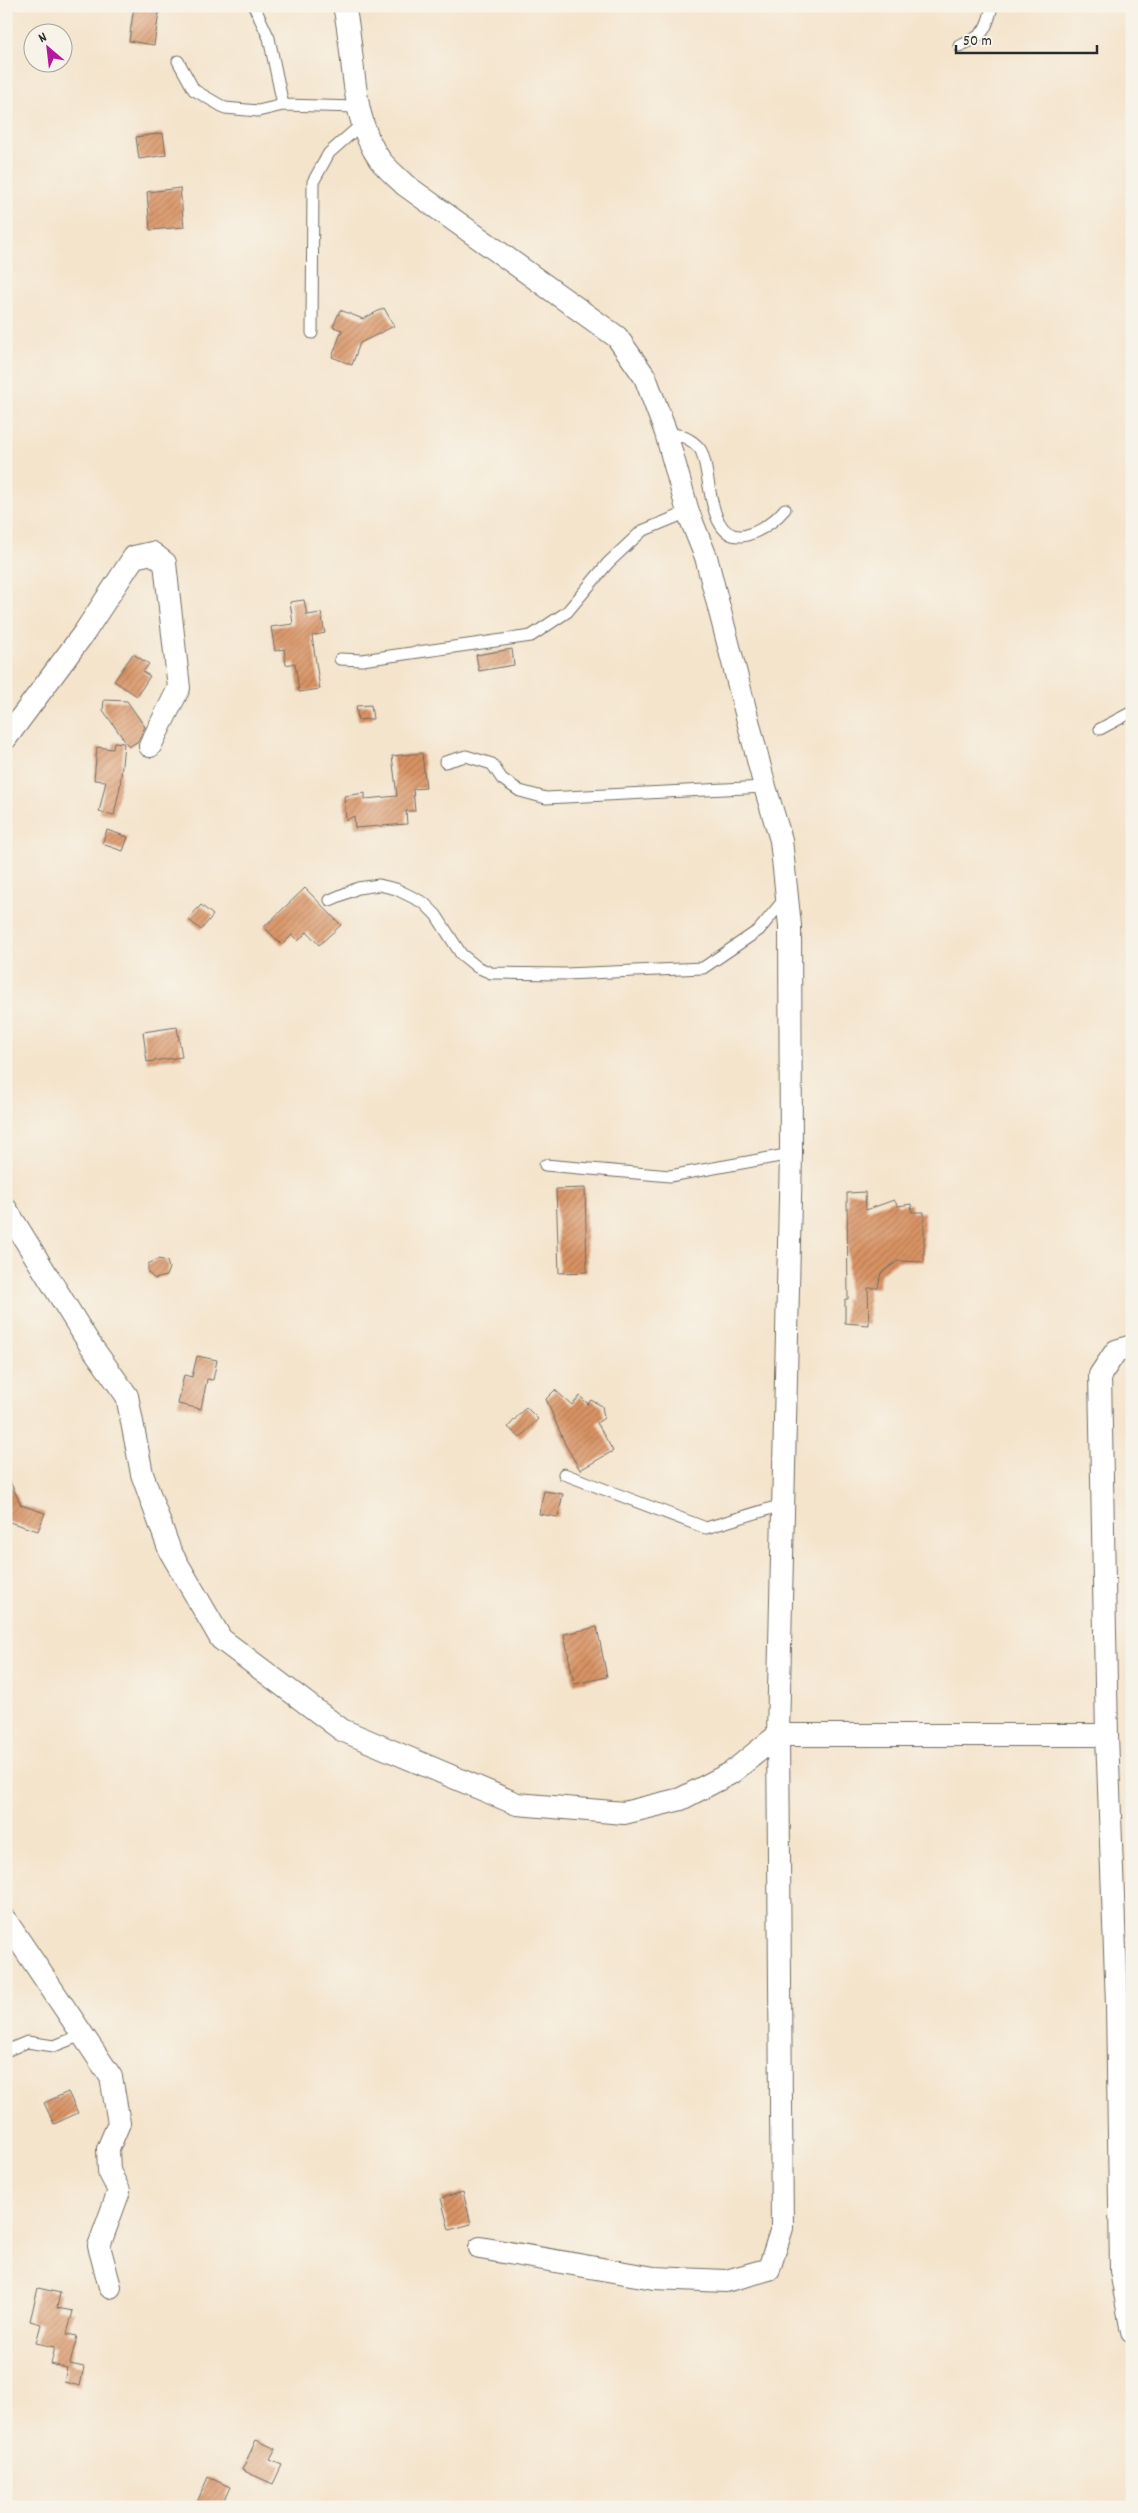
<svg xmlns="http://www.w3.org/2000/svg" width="1138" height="2513" font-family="Dekko,sans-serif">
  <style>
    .building { fill: url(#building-hatch) }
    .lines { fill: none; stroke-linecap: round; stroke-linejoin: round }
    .service-casing { stroke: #716c63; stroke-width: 13 }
    .minor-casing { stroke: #716c63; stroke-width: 24 }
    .service { stroke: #fff; stroke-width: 11 }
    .minor { stroke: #fff; stroke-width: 22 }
  </style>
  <defs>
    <pattern id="building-hatch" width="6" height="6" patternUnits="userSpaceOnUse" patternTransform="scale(1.25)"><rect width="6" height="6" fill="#d99364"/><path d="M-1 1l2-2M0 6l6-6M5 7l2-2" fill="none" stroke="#b07853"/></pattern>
  </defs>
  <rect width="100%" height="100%" fill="#f7f3e8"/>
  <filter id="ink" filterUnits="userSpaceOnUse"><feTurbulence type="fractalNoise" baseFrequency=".02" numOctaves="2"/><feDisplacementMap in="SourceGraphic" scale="10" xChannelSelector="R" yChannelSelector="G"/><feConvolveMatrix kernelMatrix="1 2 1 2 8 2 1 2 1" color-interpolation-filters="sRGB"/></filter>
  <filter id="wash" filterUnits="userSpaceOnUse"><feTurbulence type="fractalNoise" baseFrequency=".0096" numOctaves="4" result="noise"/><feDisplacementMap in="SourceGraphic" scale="20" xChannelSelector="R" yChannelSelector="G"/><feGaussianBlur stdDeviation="1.12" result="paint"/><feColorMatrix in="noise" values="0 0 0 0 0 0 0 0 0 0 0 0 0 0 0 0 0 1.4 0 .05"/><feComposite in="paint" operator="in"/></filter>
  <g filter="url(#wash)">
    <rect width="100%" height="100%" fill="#f4e4cc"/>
    <g id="blocks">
      <path class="building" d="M134,6H160L154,45L129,41Z
        M163,133L166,155L139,159L136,137Z
        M180,188L184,227L150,230L147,192Z
        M384,308L394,326L360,343L352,365L332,357L342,330L333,327L340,310L363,319Z
        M304,600L307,615L321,613L325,633L312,636L320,689L299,692L295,663L286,665L284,649L275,651L271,627L293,624L290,602Z
        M512,649L514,665L479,671L476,655Z
        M133,654L149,664L143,672L150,676L137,696L114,681Z
        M104,700L127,701L145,727L138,741L129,747L103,710Z
        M371,705L373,719L358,720L356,706Z
        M114,742L124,743L120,787L114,815L99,812L106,781L94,780L97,747L113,749Z
        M422,753L426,788L413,789L415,811H406L407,824L355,828L354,816L346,820L344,796L365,793V799L397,796L392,756Z
        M107,830L128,837L123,851L102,844Z
        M305,888L341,925L319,945L307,932L298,941L292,935L282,945L264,927Z
        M201,905L213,915L201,930L188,919Z
        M177,1027L182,1057L147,1062L143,1032Z
        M585,1188L587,1272L559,1273L556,1189Z
        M865,1192L866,1210L894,1200L898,1206L911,1204L912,1212H924V1262L898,1261L881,1273L878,1288H868L869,1325L845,1323V1299H848L847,1193Z
        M158,1259L167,1261L169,1268L166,1276L155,1279L148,1273V1264Z
        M197,1356L217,1360L213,1380L207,1379L201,1409L178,1404L184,1375L192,1377Z
        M555,1390L572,1405L580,1396L588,1404L591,1400L602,1406L604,1418L597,1423L613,1451L580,1470L565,1444L546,1399Z
        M526,1407L538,1419L520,1438L508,1427Z
        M6,1473L21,1505L45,1513L38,1531L6,1521Z
        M544,1491L563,1494L558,1517L539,1514Z
        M597,1627L607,1677L574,1684L564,1634Z
        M68,2092L78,2113L54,2124L44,2103Z
        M463,2192L471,2224L449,2230L441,2198Z
        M38,2288L60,2293L57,2308L73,2311L67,2334L77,2336L70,2364L84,2367L80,2386L64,2382L67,2368L51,2364L55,2347L36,2343L41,2324L30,2321Z
        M256,2440L276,2449L270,2460L282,2465L273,2484L242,2470Z
        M208,2477L230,2487L221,2507H195Z"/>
    </g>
  </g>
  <g filter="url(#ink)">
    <use href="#blocks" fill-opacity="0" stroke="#716c63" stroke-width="1"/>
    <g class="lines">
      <defs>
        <path id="service" d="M254,6L269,38L283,105
          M959,46C982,37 987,31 992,6
          M178,61L194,90L225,108L258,111L283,105L357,107
          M312,333L313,182L329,153L363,123
          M666,433C680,434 691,438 700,449C712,467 705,546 747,535C763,530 774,522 785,509
          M340,659L362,660L531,636L567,612L608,563L642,531L688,512
          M1100,729L1132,712
          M445,762L466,756L492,764L502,779L520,791L546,798L765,787
          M330,900L358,888L379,885L396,889L424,903L436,915L461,954L477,967L491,973L566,974L703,968L759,930L787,896
          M545,1165L670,1176L791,1154
          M564,1474L706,1528L782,1505
          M6,2051L27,2042L54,2046L82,2035"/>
        <path id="minor" d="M344,6C356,57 349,116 380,160C387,169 397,177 405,185L617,337L645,377L666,433L688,512L706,557L765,787L781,840L790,926L791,1154L778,1735L782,2228L769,2269L726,2281L654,2278L480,2248
          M6,738L84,633L134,557L152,553L165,563L179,688L150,746
          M6,1209L89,1343L127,1396L142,1474L170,1551L221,1639L342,1730L517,1804L624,1813L681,1799L731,1773L778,1735H1107
          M1132,1346L1116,1351L1100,1375L1107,1735L1117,2004L1121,2271L1132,2332
          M6,1921L111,2077L119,2123L108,2149L109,2171L119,2191L99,2246L110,2287"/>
      </defs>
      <use href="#service" class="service-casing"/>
      <use href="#minor" class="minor-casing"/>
      <use href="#service" class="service"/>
      <use href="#minor" class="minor"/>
    </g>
  </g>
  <rect width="1138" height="2513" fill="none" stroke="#f7f3e8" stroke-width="25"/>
  <g transform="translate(48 48) rotate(332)"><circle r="24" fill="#f7f3e8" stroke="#a5a39c"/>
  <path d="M0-4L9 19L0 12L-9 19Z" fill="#b5179e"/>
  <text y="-8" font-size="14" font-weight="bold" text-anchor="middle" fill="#2b2b2b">N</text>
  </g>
  <path d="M956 45v8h141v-8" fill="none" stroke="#2b2b2b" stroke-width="2.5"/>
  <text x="963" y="45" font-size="15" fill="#2b2b2b" stroke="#f7f3e8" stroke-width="4" paint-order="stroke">50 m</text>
</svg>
